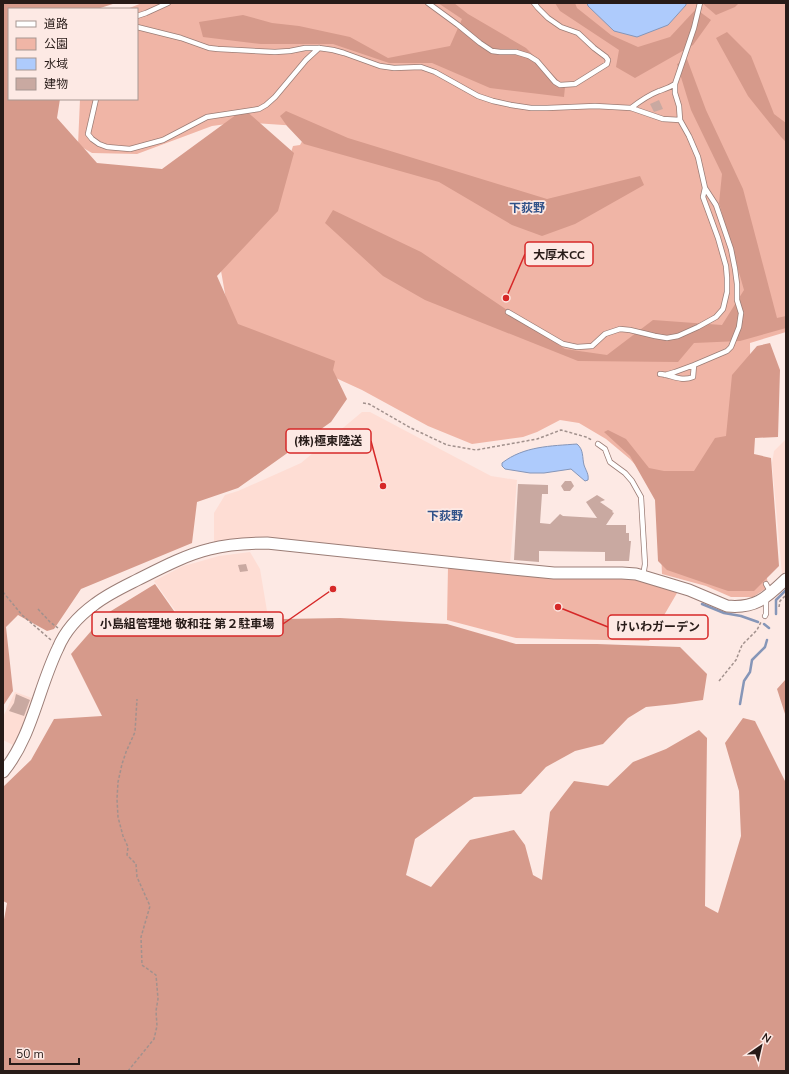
<svg xmlns="http://www.w3.org/2000/svg" width="789" height="1074" font-family="'Nunito Sans','Noto Sans JP',sans-serif">
  <style>
    .built { fill: #feddd4 }
    .green { fill: #f0b5a6 }
    .forest { fill: #d69a8b }
    .water { fill: #aecbfc; stroke: #8696b8 }
    .lines { fill: none; stroke-linecap: round; stroke-linejoin: round }
    .stream { stroke: #8696b8; stroke-width: 2.5 }
    .building { fill: #c9a9a1 }
    .service-casing { stroke: #9b7d76; stroke-width: 6 }
    .tertiary-casing { stroke: #9b7d76; stroke-width: 13 }
    .path { stroke: #a2918d; stroke-width: 1.5; stroke-dasharray: 3 2; stroke-linecap: butt }
    .service { stroke: #fff; stroke-width: 4.5 }
    .tertiary { stroke: #fff; stroke-width: 11 }
    .labels { text-anchor: middle; dominant-baseline: central; stroke-width: 3.5; stroke-linejoin: round; paint-order: stroke }
    .neighbourhood-label { font-size: 12px; font-weight: bold; fill: #315289; stroke: #fde9e4 }
    .leader { fill: none; stroke: #d62828; stroke-width: 1.5 }
    .callout-dot { fill: #d62828; stroke: #fde9e4; stroke-width: 1.5 }
    .callout { fill: #fde9e4; stroke: #d62828; stroke-width: 1.5 }
    .callout-label { font-size: 12px; text-anchor: middle; font-weight: bold; fill: #271b18 }
  </style>
  <rect width="100%" height="100%" fill="#fde9e4"/>
  <path class="built" d="M362,412H370L491,476L517,480L510,563L256,537L214,543V513L225,495L238,491L301,463Z
    M786,439V571L782,574L772,463L774,451Z
    M250,552L260,569L268,617L182,620L154,581L183,566L198,562L219,556Z
    M15,692L32,698L15,746L3,740V717Z"/>
  <path class="green" d="M142,3H786V332L750,343L751,461L760,516L768,587L753,597H731L706,586L662,574L659,502L650,481L630,459L606,439L579,423L560,420L537,432L523,437L472,444L428,426L362,390L290,357L232,334L220,265L276,199L293,146L300,145L306,134L298,126L241,122L212,126L137,154L92,153L78,145L80,99H137V9H127Z
    M448,567L629,576L677,590V593L649,641L516,638L447,620Z"/>
  <path class="forest" d="M3,3H116L97,9H9V99H60L57,118L97,163L162,169L244,109L294,153L278,211L217,276L238,324L335,361L333,370L347,399L331,422L238,488L197,502L192,543L81,589L54,629L47,631L18,615L6,627L13,691L3,706Z
    M438,3H454L468,14L526,48L565,87L564,97L490,88L432,63H389L333,44H261L203,37L199,22L243,15L272,23L299,26L350,37L388,58L450,46L462,19Z
    M555,3H575L577,8L611,35L638,47L670,37L696,9L711,20L693,45L635,78L616,67L619,50L560,11Z
    M702,3H739L735,7L716,15Z
    M727,32L751,56L774,114L786,123V142L781,137L748,96L716,38Z
    M687,59L706,110L743,189L777,318L786,316V328L740,341L694,343L678,362L578,361L425,300L383,276L325,223L333,210L421,252L565,349L607,355L653,320L722,325L744,290L719,203L722,174L691,110L677,64Z
    M286,111L348,138L547,199L640,176L644,185L575,224L542,236L512,225L439,182L304,144L287,126L280,116Z
    M770,343L780,370L778,437L755,438L754,454L771,458L779,566L754,591H728L667,570L658,561L655,500L630,456L604,432L608,430L626,439L649,468L664,471H694L715,438L726,436L732,375L757,346Z
    M155,584L181,621L340,618L447,624L516,644H597L680,647L707,674L703,700L675,704L646,707L628,718L603,744L575,751L546,767L521,794L474,797L415,839L406,875L431,887L470,840L514,830L525,845L533,875L542,880L550,812L574,781L608,786L633,762L666,749L699,730L707,738L705,906L718,913L741,836L739,791L725,743L743,718L755,721L786,783V1071H3V925L7,903L3,901V787L31,760L54,719L102,716L71,654L106,614Z
    M786,679V717L777,689Z"/>
  <path class="water" d="M587,3H686V5L668,25L637,37L614,31L588,6Z
    M577,444C584,450 582,457 584,465C586,471 589,474 588,480L585,481L571,469L544,473H530L505,469L502,466V463C524,446 551,446 577,444Z"/>
  <g class="lines">
    <path class="stream" d="M702,604L724,613L741,616L758,622
      M776,614V600L786,590
      M764,624L769,628
      M740,704L744,681L750,672L752,660L765,647L767,640"/>
  </g>
  <path class="building" d="M659,100L663,109L654,112L650,104Z
    M565,481H571L574,486L570,491H564L561,486Z
    M518,484L548,485V494H542L540,523L550,524L560,514L563,516L597,518L586,502L597,495L605,500L600,502L613,511L612,512L614,513L606,525H626V533H629V541H631L629,561H605V552L539,551V562L514,560Z
    M246,564L248,571L240,572L238,565Z
    M16,694L30,700L24,716L9,711L14,703Z"/>
  <g class="lines">
    <defs>
      <path id="service" d="M428,3L458,25L480,43L492,51L500,52H516L529,56L537,61L555,82L560,85L575,84L607,64L608,60L606,57L594,48L578,33L561,27L548,18L538,8L534,3
        M137,16L146,13L168,3
        M137,27L181,38L209,48L218,49L275,52L290,51L305,48H319L333,50L344,53L380,66L394,68L421,67L435,72L478,96L493,101L511,105L531,108H547L595,106L631,108L663,119L680,120
        M96,99L88,134L92,139L99,144L107,147L130,149L163,140L207,117L259,109L266,105L275,97L306,60L319,48
        M631,108C640,101 649,95 659,91C665,89 669,88 675,84
        M508,312L563,344L577,347L592,346L605,334L620,329L630,330L655,336L667,338L678,336L698,327L716,317L723,309L727,292V278L726,266L718,238L703,197L705,188
        M660,374C672,375 681,382 693,377L694,365L727,351L731,347L739,327L741,313L737,300V284L735,269L731,249L716,205L705,188L698,157L689,136L680,120L679,106L675,93V84L694,28L700,3
        M665,375L675,372L694,365
        M598,444L605,449L610,462L625,473L632,481L641,497L645,564L643,576
        M766,584L771,593
        M765,616L766,614V598"/>
      <path id="tertiary" d="M3,772C32,737 38,689 58,648C65,631 80,615 95,604C108,594 123,587 137,580C159,569 185,555 210,549C228,544 248,543 267,543L513,569L554,573H622L636,574L689,590L727,606C756,609 767,597 786,579"/>
    </defs>
    <use href="#service" class="service-casing"/>
    <use href="#tertiary" class="tertiary-casing"/>
    <path class="path" d="M363,403L369,404L411,428L447,445L476,450L537,439L561,430L586,437L592,440
      M3,592L22,615L51,640
      M779,607L780,601L786,595
      M38,609L50,622L58,628
      M719,681L736,660L742,645L757,630L761,622
      M128,1071L154,1039L157,1026L156,1011L158,999L156,975L142,965L141,937L150,906L137,877L136,864L127,855L128,847L123,836L118,817L117,799L118,782L122,764L126,752L135,732L137,699"/>
    <use href="#service" class="service"/>
    <use href="#tertiary" class="tertiary"/>
  </g>
  <g class="labels">
    <g class="neighbourhood-label">
      <text x="527" y="208">下荻野</text>
      <text x="445" y="516">下荻野</text>
    </g>
  </g>
  <path class="leader" d="M506 298L525 254M383 486L371 441M333 589L283 624M558 607L608 627"/>
  <g class="callout-dot">
    <circle cx="506" cy="298" r="4"/>
    <circle cx="383" cy="486" r="4"/>
    <circle cx="333" cy="589" r="4"/>
    <circle cx="558" cy="607" r="4"/>
  </g>
  <g class="callout">
    <rect x="525" y="242" width="68" height="24" rx="4"/>
    <rect x="286" y="429" width="85" height="24" rx="4"/>
    <rect x="92" y="612" width="191" height="24" rx="4"/>
    <rect x="608" y="615" width="100" height="24" rx="4"/>
  </g>
  <g class="callout-label">
    <text x="559" y="259">大厚木CC</text>
    <text x="328" y="445">(株)極東陸送</text>
    <text x="187" y="628">小島組管理地 敬和荘 第２駐車場</text>
    <text x="658" y="631">けいわガーデン</text>
  </g>
  <rect width="789" height="1074" fill="none" stroke="#271b18" stroke-width="8"/>
  <rect x="8" y="8" width="130" height="92" fill="#fde9e4" stroke="#a79792"/>
  <rect x="16" y="21" width="20" height="6" fill="#ffffff" stroke="#a79792"/>
  <text x="44" y="28" font-size="12" fill="#271b18">道路</text>
  <rect x="16" y="38" width="20" height="12" fill="#f0b5a6" stroke="#a79792"/>
  <text x="44" y="48" font-size="12" fill="#271b18">公園</text>
  <rect x="16" y="58" width="20" height="12" fill="#aecbfc" stroke="#a79792"/>
  <text x="44" y="68" font-size="12" fill="#271b18">水域</text>
  <rect x="16" y="78" width="20" height="12" fill="#c9a9a1" stroke="#a79792"/>
  <text x="44" y="88" font-size="12" fill="#271b18">建物</text>
  <g transform="translate(761 1046) rotate(34)" stroke="#fde9e4" stroke-width="3" paint-order="stroke">
  <path d="M0-3L7 15L0 10L-7 15Z" fill="#271b18"/>
  <text y="-6" font-size="11" font-weight="bold" text-anchor="middle" fill="#271b18">N</text>
  </g>
  <path d="M10 1058v6h69v-6" fill="none" stroke="#271b18" stroke-width="2"/>
  <text x="16" y="1058" font-size="12" fill="#271b18" stroke="#fde9e4" stroke-width="3" paint-order="stroke">50 m</text>
</svg>
